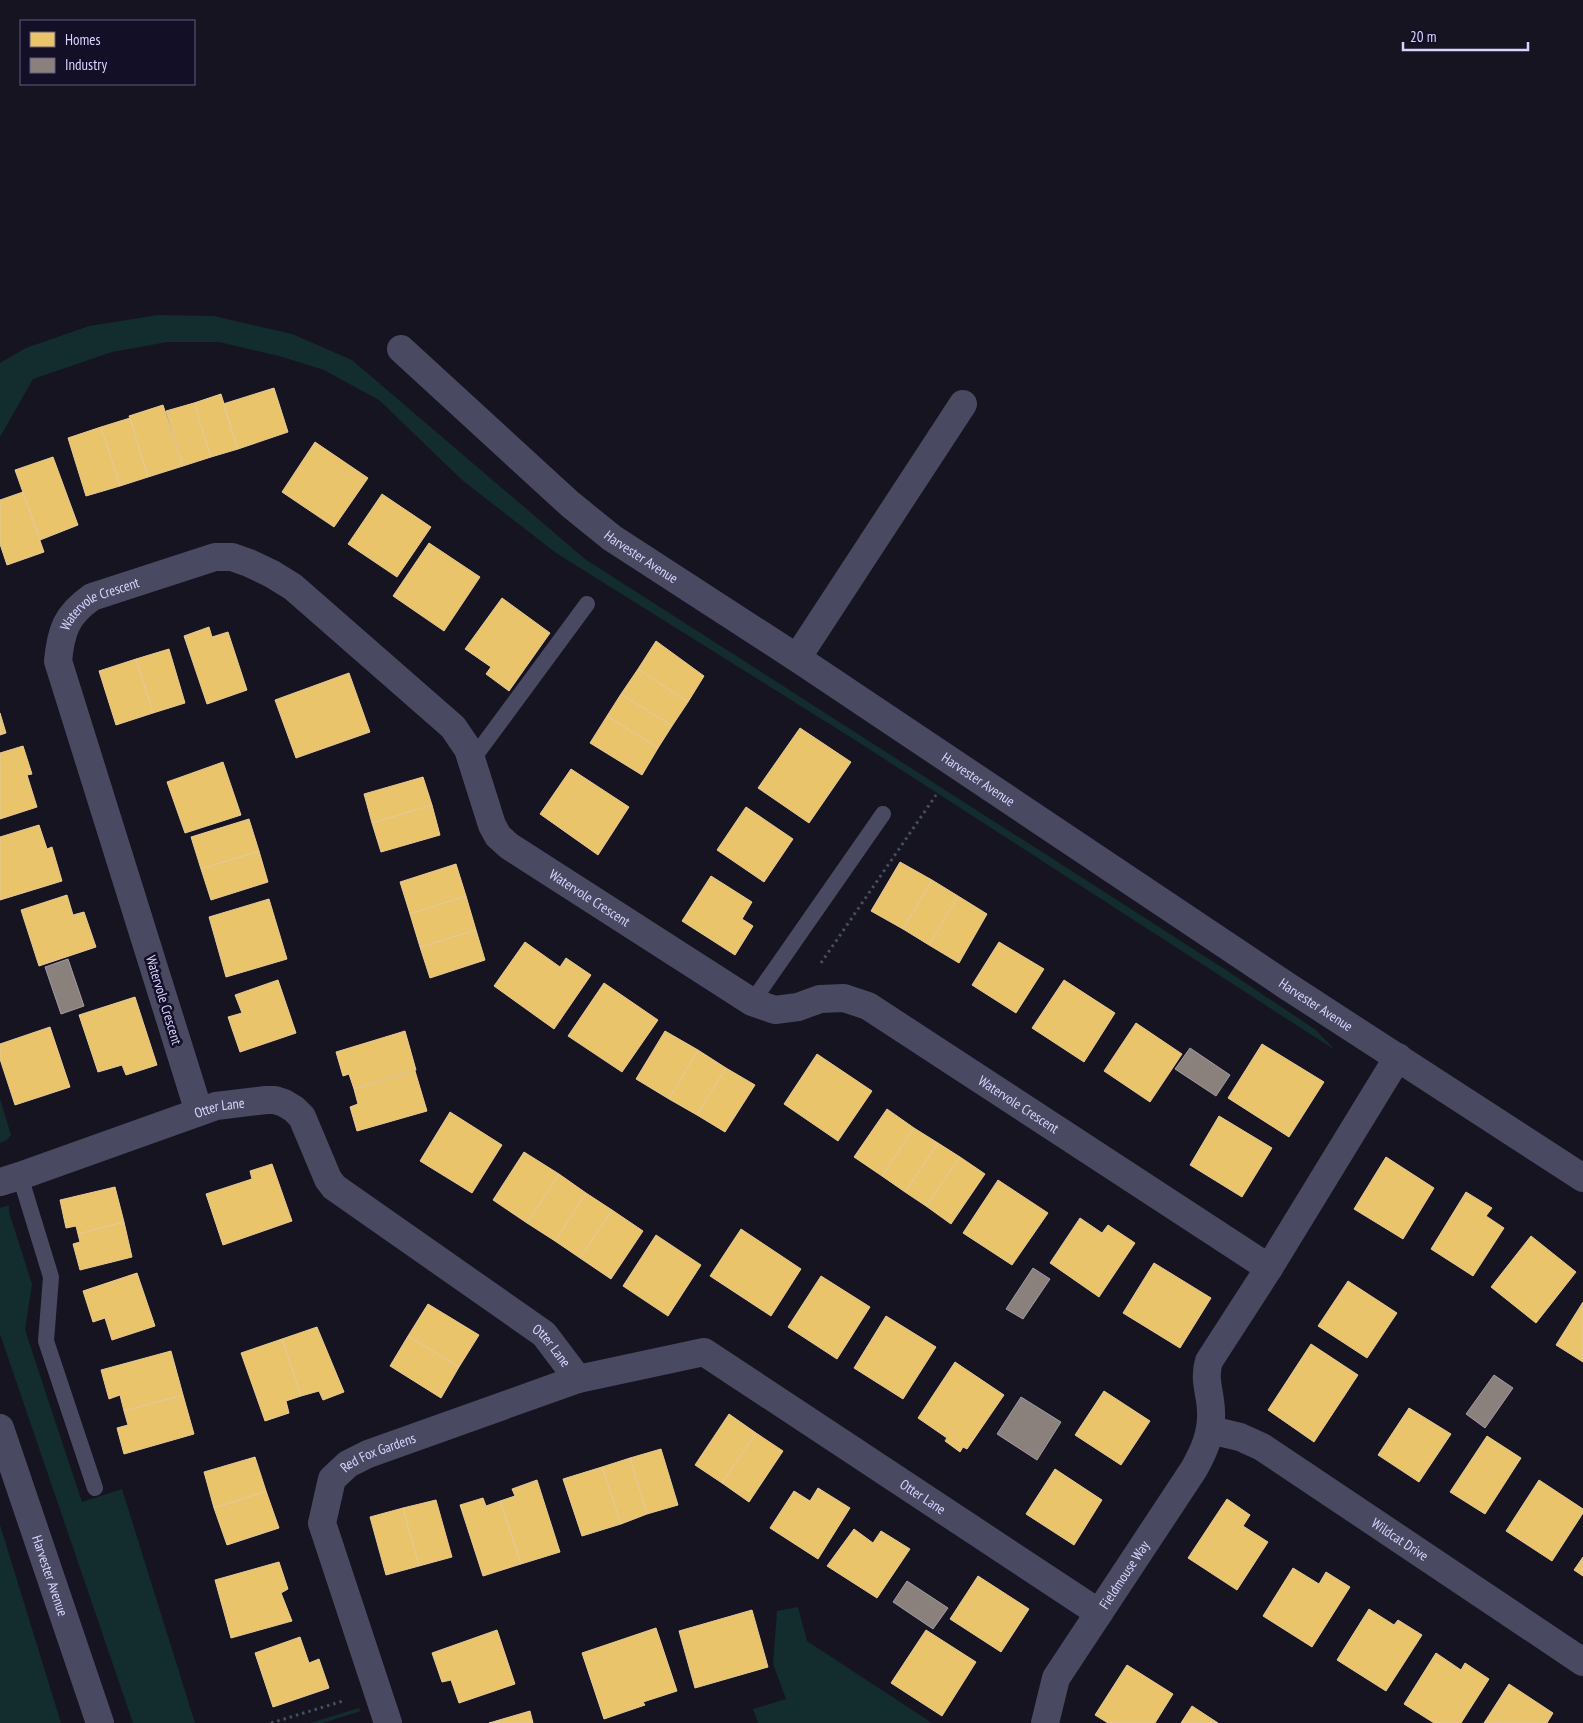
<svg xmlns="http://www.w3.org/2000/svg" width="1583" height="1723" font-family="'PT Sans Narrow',sans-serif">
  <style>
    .green { fill: #132c2d }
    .homes { fill: #e9c46a; stroke: #e4c997 }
    .industry { fill: #8a817c; stroke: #a29aa3 }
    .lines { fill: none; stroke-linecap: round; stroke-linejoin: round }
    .path { stroke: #44505f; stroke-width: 3; stroke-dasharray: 2.5 4; stroke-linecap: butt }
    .service { stroke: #4a4962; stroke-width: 16 }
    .minor { stroke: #4a4962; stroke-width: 28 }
    .tertiary { stroke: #4a4962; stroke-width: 28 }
    .labels { text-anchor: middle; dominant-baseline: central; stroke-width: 5; stroke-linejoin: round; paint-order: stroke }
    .street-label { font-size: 14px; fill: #d9d4ff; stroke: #130f26 }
  </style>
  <rect width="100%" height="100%" fill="#161421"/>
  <path class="green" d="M158,315L214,316L292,334L352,360L585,559L1226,970L1316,1030L1335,1050L855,740L556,553L462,480L379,400L324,370L279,356L219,342H167L112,352L33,379L0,437V363L26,348L89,326Z
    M0,1099L11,1135L7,1140L0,1143Z
    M9,1205V1212L32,1284L25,1330L82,1502L122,1489L195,1723H133L0,1334V1208Z
    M0,1525L61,1723H0Z
    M798,1607L807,1641L932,1723H758L753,1709L786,1699L773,1664L777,1611Z
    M359,1708L361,1711L322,1723H310Z"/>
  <path class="homes" d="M274,388L288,432L238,449L223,404Z
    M221,394L238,449L211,457L194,403Z
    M194,403L211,457L183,466L166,411Z
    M163,405L183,466L148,477L129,416Z
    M130,418L148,477L120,486L101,427Z
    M101,427L120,486L86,496L68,438Z
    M315,442L368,478L334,527L282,492Z
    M53,457L78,525L40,540L15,470Z
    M23,492L44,552L7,565L0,544V500Z
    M382,494L431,527L397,577L348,544Z
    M429,543L480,577L444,631L393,596Z
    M502,598L550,633L509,691L486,674L491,667L465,649Z
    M209,627L212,637L228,632L247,690L207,704L184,636Z
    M656,641L704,676L688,702L638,669Z
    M169,649L185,703L153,713L136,659Z
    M136,659L153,713L116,725L99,671Z
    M638,669L688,702L672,726L621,694Z
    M349,673L370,732L296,758L275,700Z
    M621,694L672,726L658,748L607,716Z
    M0,713L6,733L0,735Z
    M607,716L658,748L642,775L590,743Z
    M800,728L851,762L809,823L758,788Z
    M23,746L32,774L27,775L37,807L0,819V753Z
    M223,762L241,815L185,833L167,782Z
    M571,769L629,807L598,855L540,814Z
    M423,777L432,805L372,823L364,794Z
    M432,805L440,835L381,852L372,823Z
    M746,807L793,839L764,882L717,850Z
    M249,819L259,851L201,869L191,837Z
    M39,825L47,849L52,847L62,881L0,900V837Z
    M259,851L268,882L211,900L201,869Z
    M900,862L932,880L903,929L871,911Z
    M456,864L466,896L410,914L400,882Z
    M711,876L752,902L742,919L753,926L735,955L682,921Z
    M932,880L958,896L929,945L903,929Z
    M67,895L73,915L84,912L96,947L39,966L21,910Z
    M466,896L476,930L420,947L410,914Z
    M958,896L987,914L959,963L929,945Z
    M269,899L287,959L226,977L209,917Z
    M476,930L485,960L430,978L420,947Z
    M525,942L560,967L566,958L591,975L554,1029L494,986Z
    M999,942L1044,969L1016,1013L972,985Z
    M278,980L296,1033L240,1052L228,1017L242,1013L235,995Z
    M1064,980L1115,1013L1084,1062L1032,1028Z
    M604,983L658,1020L622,1072L568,1036Z
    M135,997L157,1065L126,1075L122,1065L98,1072L79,1015Z
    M1136,1023L1182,1054L1150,1102L1104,1071Z
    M50,1027L70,1087L15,1105L0,1059V1044Z
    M405,1031L416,1070L354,1089L349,1074L343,1076L336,1052Z
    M665,1031L698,1050L669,1099L636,1079Z
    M1262,1044L1324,1082L1289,1137L1228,1098Z
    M698,1050L726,1068L697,1115L669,1099Z
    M817,1054L872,1091L838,1141L784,1104Z
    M726,1068L755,1085L725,1132L697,1115Z
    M415,1071L427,1111L357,1131L350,1107L358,1104L354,1089Z
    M887,1109L914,1128L882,1176L854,1157Z
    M450,1112L502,1145L472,1193L420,1161Z
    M1219,1116L1272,1148L1242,1197L1190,1165Z
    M914,1128L938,1143L905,1192L882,1176Z
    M938,1143L960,1157L926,1206L905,1192Z
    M524,1152L559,1174L527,1223L493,1200Z
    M960,1157L985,1174L951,1224L926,1206Z
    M1386,1157L1434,1188L1403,1239L1354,1209Z
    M272,1164L292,1221L223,1245L206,1194L252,1179L250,1171Z
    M559,1174L586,1193L555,1241L527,1223Z
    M998,1180L1048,1213L1012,1265L963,1233Z
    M115,1187L124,1222L78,1234L76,1226L66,1228L60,1200Z
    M1466,1192L1492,1208L1486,1216L1504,1228L1473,1276L1431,1249Z
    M586,1193L612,1210L580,1258L555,1241Z
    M612,1210L643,1231L611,1279L580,1258Z
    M1080,1218L1102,1233L1108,1225L1135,1243L1099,1297L1050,1263Z
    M124,1222L132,1257L80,1270L73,1244L80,1242L78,1234Z
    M741,1229L801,1269L771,1316L710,1276Z
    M656,1235L701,1265L668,1316L623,1286Z
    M1531,1236L1576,1272L1536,1323L1491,1287Z
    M1154,1263L1211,1298L1180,1348L1123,1313Z
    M137,1273L155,1326L112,1340L105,1318L93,1322L83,1291Z
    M821,1276L870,1307L837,1359L788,1327Z
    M1348,1281L1397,1313L1367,1358L1318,1326Z
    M1583,1302V1362L1556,1345Z
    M428,1304L479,1335L459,1367L408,1336Z
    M886,1316L936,1347L903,1399L854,1368Z
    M317,1327L344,1392L323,1400L319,1391L301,1396L282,1339Z
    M408,1336L459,1367L441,1398L390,1366Z
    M282,1339L301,1396L286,1401L289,1413L265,1421L241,1353Z
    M1311,1344L1358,1375L1314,1442L1268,1410Z
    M171,1351L183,1395L124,1411L120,1395L109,1399L101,1370Z
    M955,1362L1004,1395L967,1449L963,1447L960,1452L945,1441L947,1438L918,1418Z
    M1104,1391L1150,1421L1121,1465L1075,1435Z
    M183,1395L194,1434L124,1454L117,1428L128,1425L124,1411Z
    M1409,1408L1451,1434L1419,1482L1378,1455Z
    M729,1414L756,1433L722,1483L695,1465Z
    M756,1433L783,1451L749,1502L722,1483Z
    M1487,1436L1521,1458L1485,1514L1450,1492Z
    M661,1449L678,1505L647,1514L630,1458Z
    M255,1457L266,1491L214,1508L204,1472Z
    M630,1458L647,1514L621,1524L602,1467Z
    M602,1467L621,1524L582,1536L563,1479Z
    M1055,1469L1102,1500L1074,1545L1026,1514Z
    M537,1480L560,1552L521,1564L500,1501L515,1496L512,1489Z
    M1539,1480L1583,1509V1513L1552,1561L1506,1531Z
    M818,1488L850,1508L818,1559L770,1528L794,1491L810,1501Z
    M266,1491L279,1528L227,1545L214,1508Z
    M483,1498L486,1506L500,1501L521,1564L483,1576L460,1505Z
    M1227,1499L1250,1515L1243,1526L1268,1542L1237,1590L1188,1558Z
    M436,1500L452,1557L419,1566L403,1508Z
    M403,1508L419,1566L386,1575L370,1517Z
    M854,1529L873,1543L881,1531L910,1549L877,1598L827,1566Z
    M1583,1557V1576L1574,1570Z
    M279,1562L288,1589L281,1593L292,1621L231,1638L215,1580Z
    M1293,1568L1319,1584L1326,1572L1350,1587L1312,1647L1263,1616Z
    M978,1576L1029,1609L1001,1652L950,1619Z
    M1369,1609L1394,1625L1398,1620L1422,1635L1386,1691L1337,1660Z
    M752,1610L768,1667L695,1688L679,1631Z
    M656,1628L677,1691L643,1702L645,1705L604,1719L582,1653Z
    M497,1630L515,1684L459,1703L451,1680L442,1682L432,1653Z
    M926,1630L976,1662L942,1716L891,1683Z
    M300,1637L309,1663L319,1659L329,1688L273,1707L255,1653Z
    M1436,1653L1461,1670L1465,1663L1489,1679L1461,1723H1434L1404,1704Z
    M1127,1665L1173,1694L1155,1723H1108L1095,1715Z
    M1509,1684L1553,1713L1547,1723H1484Z
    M1192,1706L1218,1723H1181Z
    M530,1711L533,1723H489Z"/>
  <path class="industry" d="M68,959L84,1006L61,1014L45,967Z
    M1190,1048L1230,1075L1216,1096L1175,1069Z
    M1033,1268L1050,1279L1023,1319L1006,1309Z
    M1494,1375L1513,1388L1485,1428L1466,1414Z
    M1021,1397L1061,1422L1037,1460L997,1434Z
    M907,1581L948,1608L933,1629L893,1602Z"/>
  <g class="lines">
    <path class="path" d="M821,963L936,795
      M271,1723L343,1701"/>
    <path class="service" d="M472,760L587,604
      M752,1002L883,814
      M20,1176L51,1277L46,1341L95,1488"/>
    <g class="minor">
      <path d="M797,658L963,404"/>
      <path id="s1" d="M199,1112L58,661C61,631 66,615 92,597L215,557H232L249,563L272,574L293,587L453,727L468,749L492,825L498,836L509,846L752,1002L775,1010L798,1007L820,999L844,998L868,1006L1269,1268"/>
      <path id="s2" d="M0,1182L20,1176L216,1106L266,1100H275L284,1103L294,1109L302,1117L328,1179L334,1187L544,1334L578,1379L704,1352L1099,1613"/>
      <path id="s3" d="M1210,1430L1240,1437L1262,1447L1583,1662"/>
      <path id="s4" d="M388,1723L322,1523L332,1479L348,1464L368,1454L578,1379"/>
      <path id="s5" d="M1045,1723L1056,1678L1194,1469C1204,1451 1212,1433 1211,1412C1211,1394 1203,1380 1209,1361L1269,1268L1398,1057"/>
    </g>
    <g class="tertiary">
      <path id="s6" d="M401,349L570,504L612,538L797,658L1287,986L1583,1178"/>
      <path id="s7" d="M0,1428L100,1723"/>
    </g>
  </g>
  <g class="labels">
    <g class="street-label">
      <text stroke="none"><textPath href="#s6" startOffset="318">Harvester Avenue</textPath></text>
      <text stroke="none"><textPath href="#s1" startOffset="551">Watervole Crescent</textPath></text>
      <text stroke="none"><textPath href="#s6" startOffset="722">Harvester Avenue</textPath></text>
      <text stroke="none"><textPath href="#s1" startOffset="1205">Watervole Crescent</textPath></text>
      <text transform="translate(164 1000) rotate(73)">Watervole Crescent</text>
      <text stroke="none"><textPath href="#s6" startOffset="1128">Harvester Avenue</textPath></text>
      <text stroke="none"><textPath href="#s1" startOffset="1698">Watervole Crescent</textPath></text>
      <text stroke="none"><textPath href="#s2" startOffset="232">Otter Lane</textPath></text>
      <text stroke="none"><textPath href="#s2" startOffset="668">Otter Lane</textPath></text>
      <text stroke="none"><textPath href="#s4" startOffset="310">Red Fox Gardens</textPath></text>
      <text stroke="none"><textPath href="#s2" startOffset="1102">Otter Lane</textPath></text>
      <text stroke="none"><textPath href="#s3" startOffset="221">Wildcat Drive</textPath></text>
      <text stroke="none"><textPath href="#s5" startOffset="170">Fieldmouse Way</textPath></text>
      <text stroke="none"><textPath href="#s7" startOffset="156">Harvester Avenue</textPath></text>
    </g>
  </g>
  <rect x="20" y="20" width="175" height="65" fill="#130f26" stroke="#625e7d"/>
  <rect x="30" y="32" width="25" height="15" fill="#e9c46a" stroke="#625e7d"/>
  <text x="65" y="45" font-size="15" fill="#d9d4ff">Homes</text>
  <rect x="30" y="58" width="25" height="15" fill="#8a817c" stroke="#625e7d"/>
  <text x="65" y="70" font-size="15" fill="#d9d4ff">Industry</text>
  <path d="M1403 42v8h125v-8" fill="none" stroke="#d9d4ff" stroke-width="2.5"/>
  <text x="1410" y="42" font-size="15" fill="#d9d4ff" stroke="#130f26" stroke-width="4" paint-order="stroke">20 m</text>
</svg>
